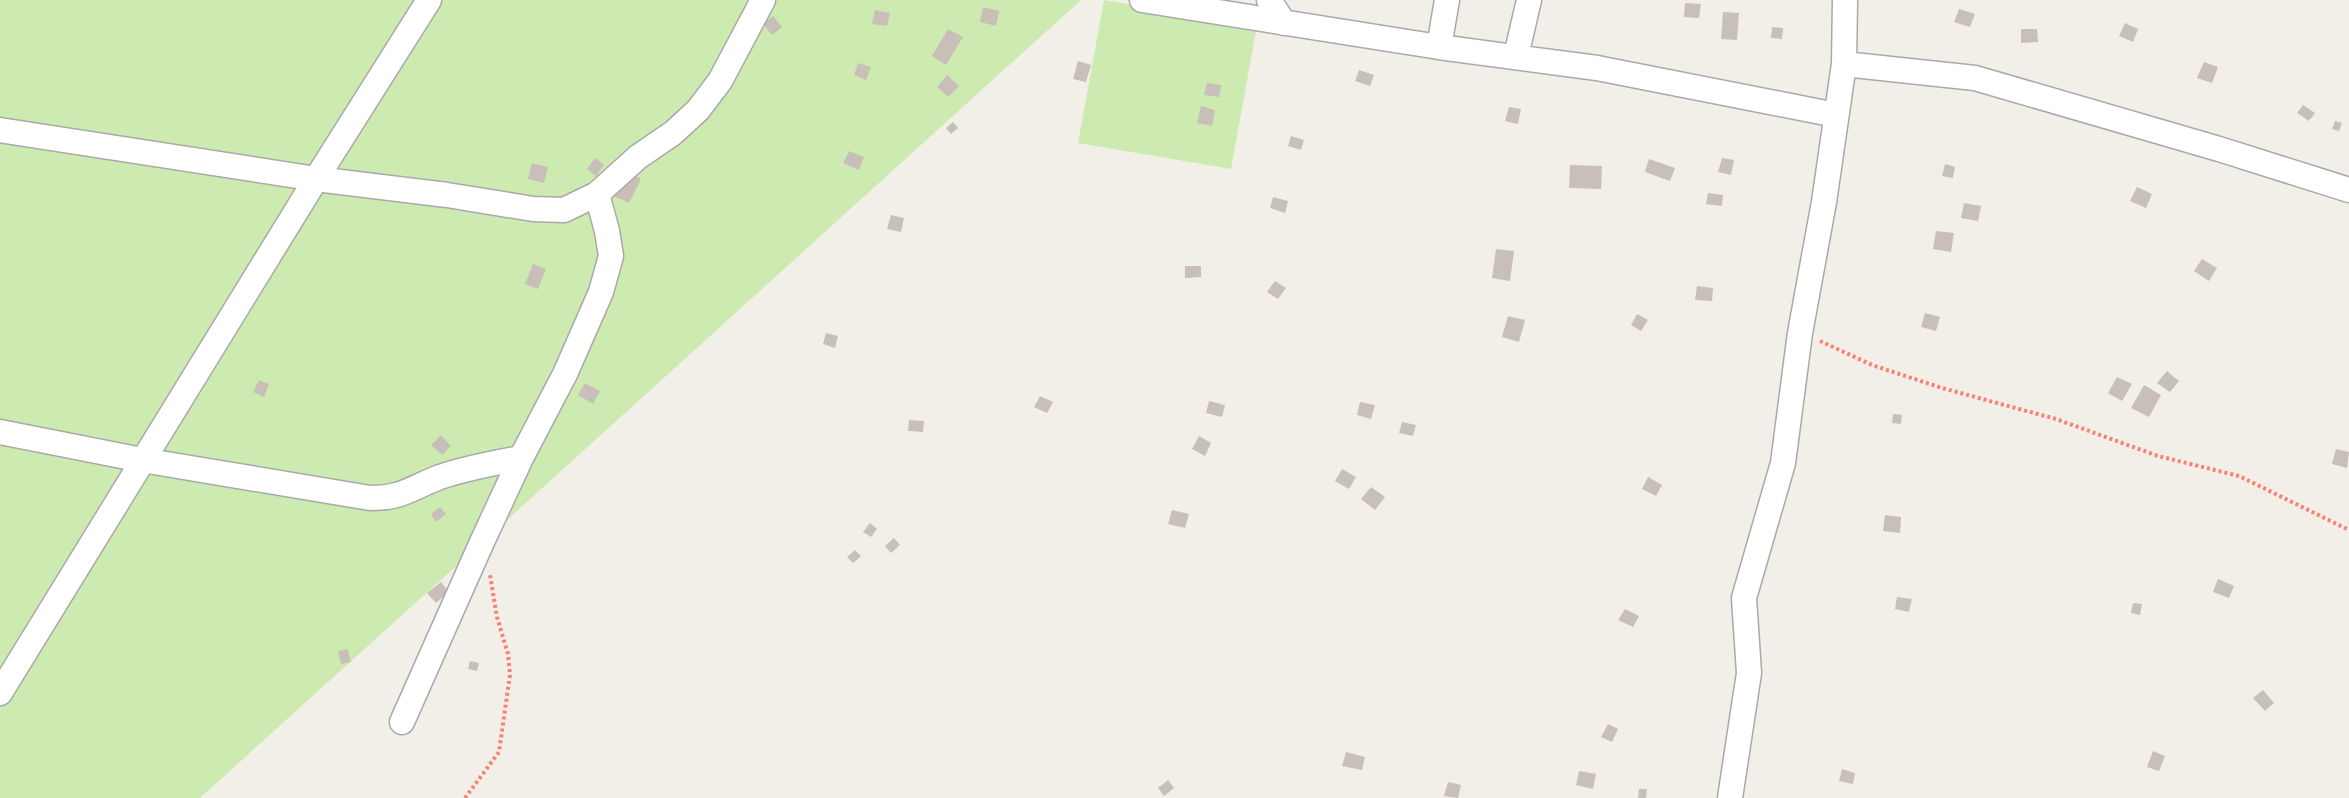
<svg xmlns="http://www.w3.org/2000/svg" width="2349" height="798" font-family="'DM Sans',sans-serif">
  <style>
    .grass { fill: #cdebb0 }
    .building { fill: #c7bfb8 }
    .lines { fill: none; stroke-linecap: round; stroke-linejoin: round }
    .minor-casing { stroke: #a9a9a9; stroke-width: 27 }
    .path { stroke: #fa8072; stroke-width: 4; stroke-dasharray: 3 3; stroke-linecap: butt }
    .minor { stroke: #fff; stroke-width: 24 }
  </style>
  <rect width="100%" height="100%" fill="#f2efe9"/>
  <path class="grass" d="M0,0H1081L200,798H0Z
    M1104,0L1257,26L1231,169L1078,143Z"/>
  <path class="building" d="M1685,3L1701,4L1699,18L1684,17Z
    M983,7L999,11L996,26L980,22Z
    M1959,9L1975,14L1970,27L1954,22Z
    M875,10L890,13L887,26L872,24Z
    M1723,12L1739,13L1737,40L1721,39Z
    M773,16L782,27L772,35L763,24Z
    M2125,23L2138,29L2133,42L2119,36Z
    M1772,27L1783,28L1782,39L1771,38Z
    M948,29L963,37L946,65L932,56Z
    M2021,29H2037L2038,42L2021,43Z
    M1078,61L1091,65L1086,82L1073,79Z
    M2204,62L2218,67L2212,83L2197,78Z
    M858,63L871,67L866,80L854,75Z
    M1359,70L1374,75L1370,86L1355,81Z
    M947,75L959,86L948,97L937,87Z
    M1207,83L1221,85L1219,97L1204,95Z
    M2303,105L2315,113L2309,121L2297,113Z
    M1201,106L1215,110L1212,126L1197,123Z
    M1509,107L1521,109L1518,124L1505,121Z
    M2335,121L2342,123L2339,131L2332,129Z
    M953,122L958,128L951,134L946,128Z
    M1291,136L1304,140L1301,150L1288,146Z
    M849,151L864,157L859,170L843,163Z
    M595,158L604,165L596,176L587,169Z
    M1722,158L1734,160L1731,175L1718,172Z
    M1649,159L1675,168L1670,181L1645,172Z
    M532,163L548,167L544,183L528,179Z
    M1945,164L1955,167L1953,178L1942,176Z
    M1570,165L1602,166L1601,189L1569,188Z
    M624,171L641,179L629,203L613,196Z
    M2137,187L2152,194L2146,208L2130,201Z
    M1708,193L1723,195L1722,206L1706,204Z
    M1273,197L1288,201L1285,213L1270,208Z
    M1964,203L1981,206L1978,221L1961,218Z
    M891,215L904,218L901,232L887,229Z
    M1936,231L1954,233L1951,252L1933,249Z
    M1496,249L1514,251L1510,281L1492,278Z
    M2202,259L2217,268L2209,281L2194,271Z
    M533,264L546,269L538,289L525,284Z
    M1185,266H1201V277L1185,278Z
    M1275,281L1286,288L1278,299L1267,292Z
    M1697,286L1713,288L1712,301L1695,300Z
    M1925,313L1940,317L1936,331L1921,327Z
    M1637,314L1648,320L1641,331L1631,325Z
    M1508,316L1525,320L1519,342L1502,337Z
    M826,333L838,336L835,348L823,344Z
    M2167,371L2179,381L2170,392L2157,383Z
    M2117,377L2132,384L2122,401L2108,393Z
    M259,380L269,384L264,397L253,392Z
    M585,383L600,391L593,404L578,395Z
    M2144,385L2161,395L2149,417L2131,408Z
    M1040,396L1053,402L1047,413L1034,407Z
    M1209,401L1225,405L1222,417L1206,413Z
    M1360,402L1375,405L1371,419L1357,415Z
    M1893,414L1902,415L1901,424L1892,423Z
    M909,420L924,421L923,432L908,431Z
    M1402,422L1416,425L1413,436L1399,433Z
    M441,435L451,446L442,455L431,445Z
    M1199,436L1211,443L1205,456L1192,449Z
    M2336,449L2349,452L2347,468L2332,464Z
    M1342,469L1356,477L1349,489L1335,481Z
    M1648,477L1662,485L1656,496L1642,489Z
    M1371,487L1385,497L1375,510L1361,499Z
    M440,507L446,514L436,522L431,514Z
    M1172,510L1189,514L1185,528L1168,524Z
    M1885,515L1901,517L1900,533L1883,531Z
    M870,523L877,529L871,537L863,532Z
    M894,538L900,545L891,553L885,546Z
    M855,550L861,556L853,563L847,557Z
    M2218,579L2234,586L2229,598L2213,592Z
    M441,582L449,592L436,603L427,593Z
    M1897,597L1912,599L1909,612L1895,609Z
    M2133,603L2142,604L2140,615L2131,613Z
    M1625,609L1639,616L1633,627L1618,620Z
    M348,649L351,662L341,664L338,651Z
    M470,661L479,663L477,671L468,669Z
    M2263,690L2274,703L2265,711L2253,698Z
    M1608,724L1618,729L1612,742L1601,737Z
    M2153,751L2165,756L2159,771L2147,767Z
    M1346,752L1365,757L1362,770L1342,766Z
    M1842,769L1855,773L1853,784L1839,781Z
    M1579,771L1596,774L1593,789L1576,785Z
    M1168,780L1174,788L1164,796L1158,788Z
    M1448,782L1461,785L1458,798L1444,796Z
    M1639,789H1647L1646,798H1638Z"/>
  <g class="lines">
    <defs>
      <path id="minor" d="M1142,0L1439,47L1597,68L1836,115
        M1269,0L1284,23
        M1439,47L1447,0
        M1516,56L1529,0
        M1844,64L1975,78L2219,149L2349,190
        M0,130L316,179L447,195L533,209L564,210L597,194L638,157L673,133L698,110L720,81L763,0
        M0,432L142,460L370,498C403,498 411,488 440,477C466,468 494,463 521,458
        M0,693L316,179L429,0
        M402,722L482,542L521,458L565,374L601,292L611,256L607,231L597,194
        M1730,798L1749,673L1744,598L1783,463L1800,333L1824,202L1844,64L1845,0"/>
    </defs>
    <use href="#minor" class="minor-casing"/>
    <path class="path" d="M1820,341L1872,365L1942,388L2056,419L2158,456L2239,476L2349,530
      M465,798L499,752L510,675L508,654L497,617L490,575"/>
    <use href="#minor" class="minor"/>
  </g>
</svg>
